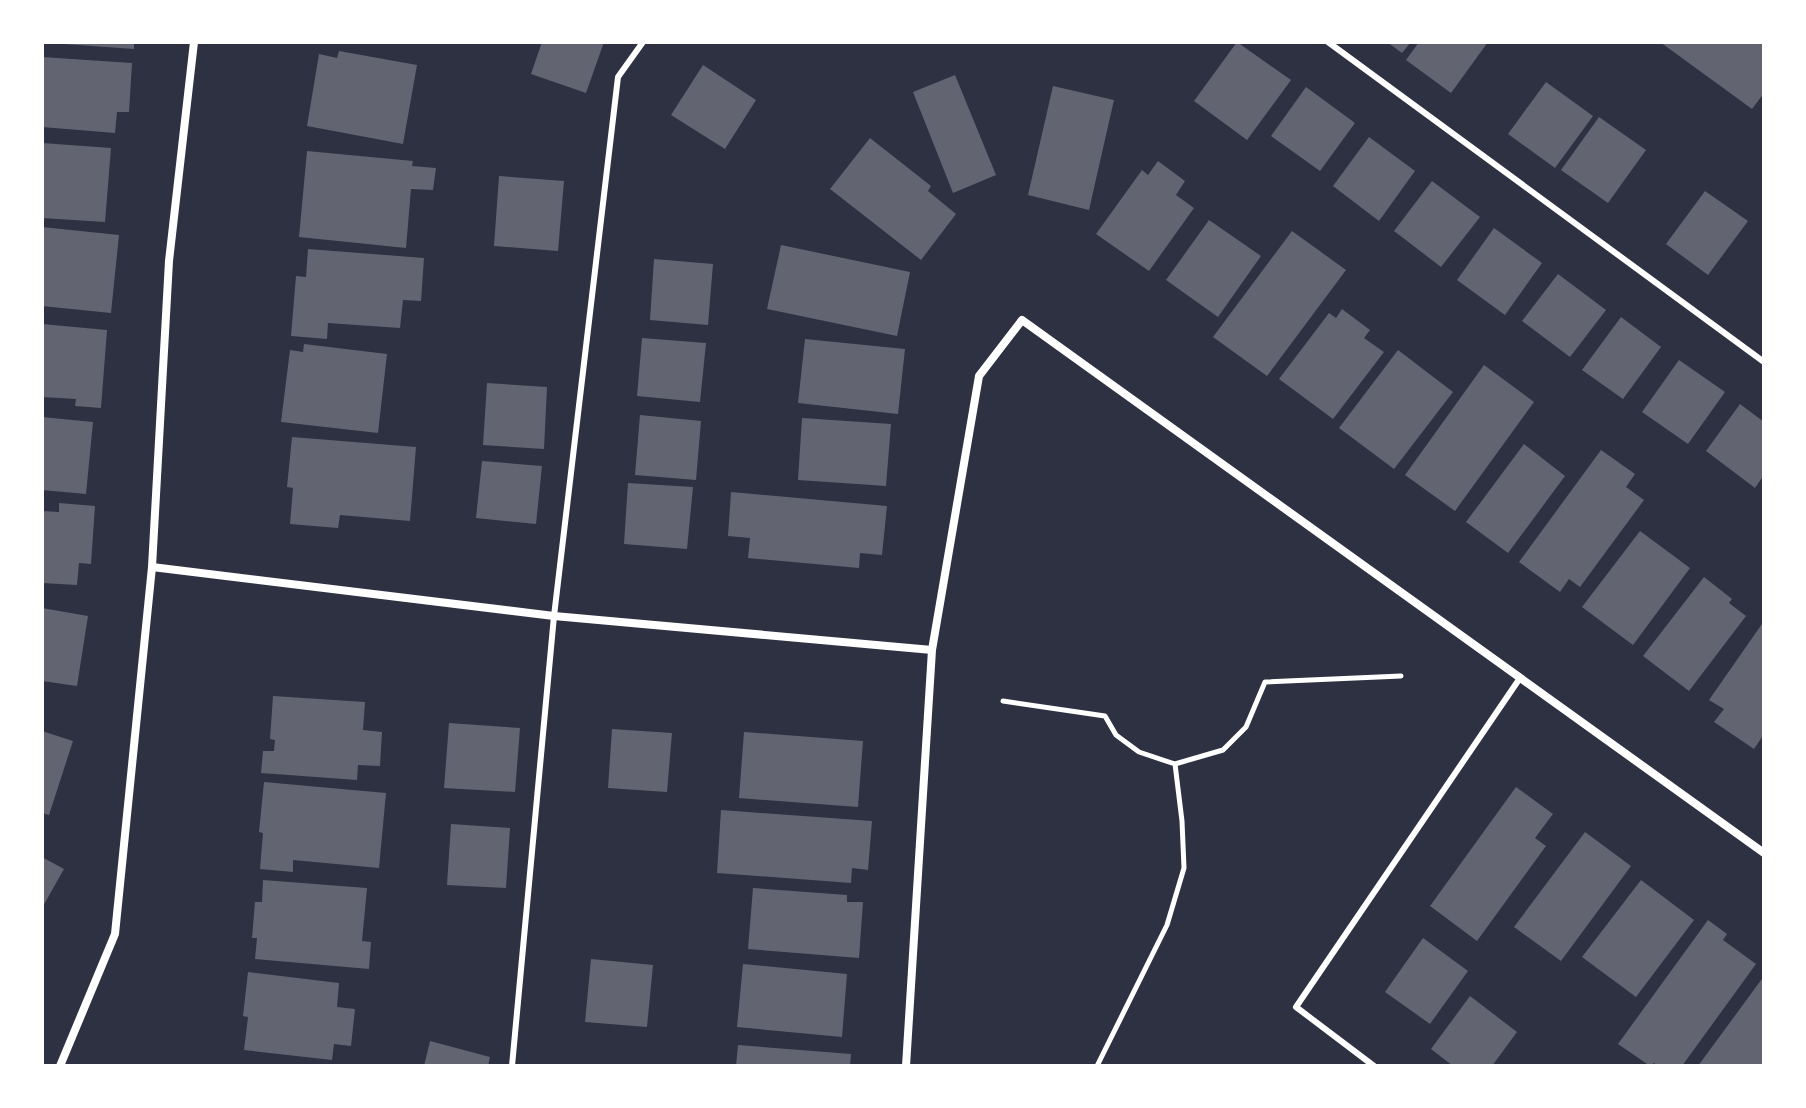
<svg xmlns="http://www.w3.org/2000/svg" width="1806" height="1108" font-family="Roboto,sans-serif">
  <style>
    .building { fill: #626471 }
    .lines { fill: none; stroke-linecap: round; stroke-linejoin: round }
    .path { stroke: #fff; stroke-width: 5 }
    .service { stroke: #fff; stroke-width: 6 }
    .minor { stroke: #fff; stroke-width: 8 }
  </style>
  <rect width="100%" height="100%" fill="#2d3142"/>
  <path class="building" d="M65,42H134V49L64,44Z
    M542,42H604L586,93L531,74Z
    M1237,42L1291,80L1247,140L1194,101Z
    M1387,42H1411L1402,53Z
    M1419,42H1488L1451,93L1406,60Z
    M1660,42H1764V93L1752,109Z
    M339,51L417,65L403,144L307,126L319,54L337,58Z
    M42,57L132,63L129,112H117L115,133L42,127Z
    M703,65L756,100L725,149L671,115Z
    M955,75L996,175L953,193L913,92Z
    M1546,82L1593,116L1555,168L1508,134Z
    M1053,86L1114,100L1089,210L1028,195Z
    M1306,87L1355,123L1320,171L1271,136Z
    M1599,117L1646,150L1608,203L1561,170Z
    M1369,137L1415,171L1379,221L1333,186Z
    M870,138L931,186L928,191L956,214L921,260L830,189Z
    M42,143L111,148L105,222L42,218Z
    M307,151L413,161L412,166L436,168L433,190L411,189L406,248L299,237Z
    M1158,161L1185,181L1176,195L1194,208L1149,271L1096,234L1142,170L1148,175Z
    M499,176L564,181L558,251L494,246Z
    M1432,181L1480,217L1441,267L1394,231Z
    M1705,191L1748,221L1708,275L1666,244Z
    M1209,220L1261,256L1218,317L1166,280Z
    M42,227L119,235L111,313L42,306Z
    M1494,228L1542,263L1505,315L1457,280Z
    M1292,231L1346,270L1267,376L1213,337Z
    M781,245L910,272L897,336L767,309Z
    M308,249L424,258L421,301L403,300L400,328L328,323L327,339L291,336L296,276L306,277Z
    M654,259L713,264L708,325L650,320Z
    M1558,274L1606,310L1570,357L1522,321Z
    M1342,309L1370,330L1364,338L1384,352L1333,419L1279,379L1329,313L1336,318Z
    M1621,317L1661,347L1623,399L1582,370Z
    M42,324L107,330L101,408L75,406L76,399L42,397Z
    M642,338L706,343L700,402L637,396Z
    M805,339L905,349L898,414L798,403Z
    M304,344L387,354L378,433L281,422L290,350L303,352Z
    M1398,350L1453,392L1394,469L1339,428Z
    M1679,360L1725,392L1688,444L1642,412Z
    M1484,365L1534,402L1455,511L1405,475Z
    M487,383L547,387L544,449L483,445Z
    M1740,404L1764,422V475L1755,488L1706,451Z
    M640,415L701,421L696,480L635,475Z
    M42,417L93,422L86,494L42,490Z
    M802,418L891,424L886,486L798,480Z
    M292,437L416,447L410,521L340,515L338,528L290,524L293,488L287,487Z
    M1524,444L1565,476L1508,553L1466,522Z
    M1601,450L1635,474L1626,487L1644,500L1580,587L1569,579L1560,592L1519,562Z
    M482,461L542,466L536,524L476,518Z
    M628,483L693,487L687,549L624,544Z
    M731,492L887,506L882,555L860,553L859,568L748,558L750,538L728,536Z
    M59,503L95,506L91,564L79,563L77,585L42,583V511L59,512Z
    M1640,531L1690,568L1633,645L1582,607Z
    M1704,577L1732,599L1729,603L1746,616L1689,691L1643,656Z
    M42,608L88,616L77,686L42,681Z
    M1764,621V734L1754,749L1714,722L1724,709L1709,700Z
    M273,696L365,702L363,730L382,732L380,766L358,765L357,780L261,773L263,751H274L275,740L270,739Z
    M449,723L520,728L515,792L444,788Z
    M612,729L672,733L667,792L608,788Z
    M42,731L73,741L49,815L42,813Z
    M744,732L863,741L858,807L739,798Z
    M264,782L386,793L379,868L293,860V872L260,869L263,833L259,832Z
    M1516,787L1553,814L1535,838L1546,846L1477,941L1430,906Z
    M721,810L872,821L868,870L852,868L851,883L717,873Z
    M451,824L510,828L506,888L447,885Z
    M1585,832L1631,866L1561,961L1514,927Z
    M42,857L64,869L42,908Z
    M263,880L367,888L362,941L371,942L369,969L255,959L257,938H252L255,902H262Z
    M1641,880L1694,920L1636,997L1582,957Z
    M753,888L847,895V902H863L859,958L748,949Z
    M1708,920L1727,934L1723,940L1756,964L1682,1066H1658L1654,1063L1650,1066L1618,1044Z
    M1423,938L1468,971L1430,1024L1385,992Z
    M591,959L653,965L647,1027L585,1022Z
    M743,964L847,974L842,1037L737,1027Z
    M248,972L339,983L337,1007L355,1009L351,1046L334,1044L332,1060L244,1050L248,1017L243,1016Z
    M1764,976V1066H1698Z
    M1470,996L1517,1032L1492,1066H1453L1431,1049Z
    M430,1041L490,1057L488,1066H424Z
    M738,1045L851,1054L850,1066H736Z"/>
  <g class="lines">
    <path class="path" d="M1003,701L1105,716L1116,735L1139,752L1175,764L1223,750L1246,727L1265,682L1401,676
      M1097,1066L1167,925L1184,868L1182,821L1175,764"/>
    <path class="service" d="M1328,42L1764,362
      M512,1066L554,616L618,77L643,42
      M1374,1066L1296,1007L1520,678"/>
    <path class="minor" d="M152,567L554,616L932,650
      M60,1066L115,934L152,567L169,261L194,42
      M906,1066L932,650L979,376L1022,320L1764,853"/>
  </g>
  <rect width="1806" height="1108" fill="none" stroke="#ffffff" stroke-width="88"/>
</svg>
